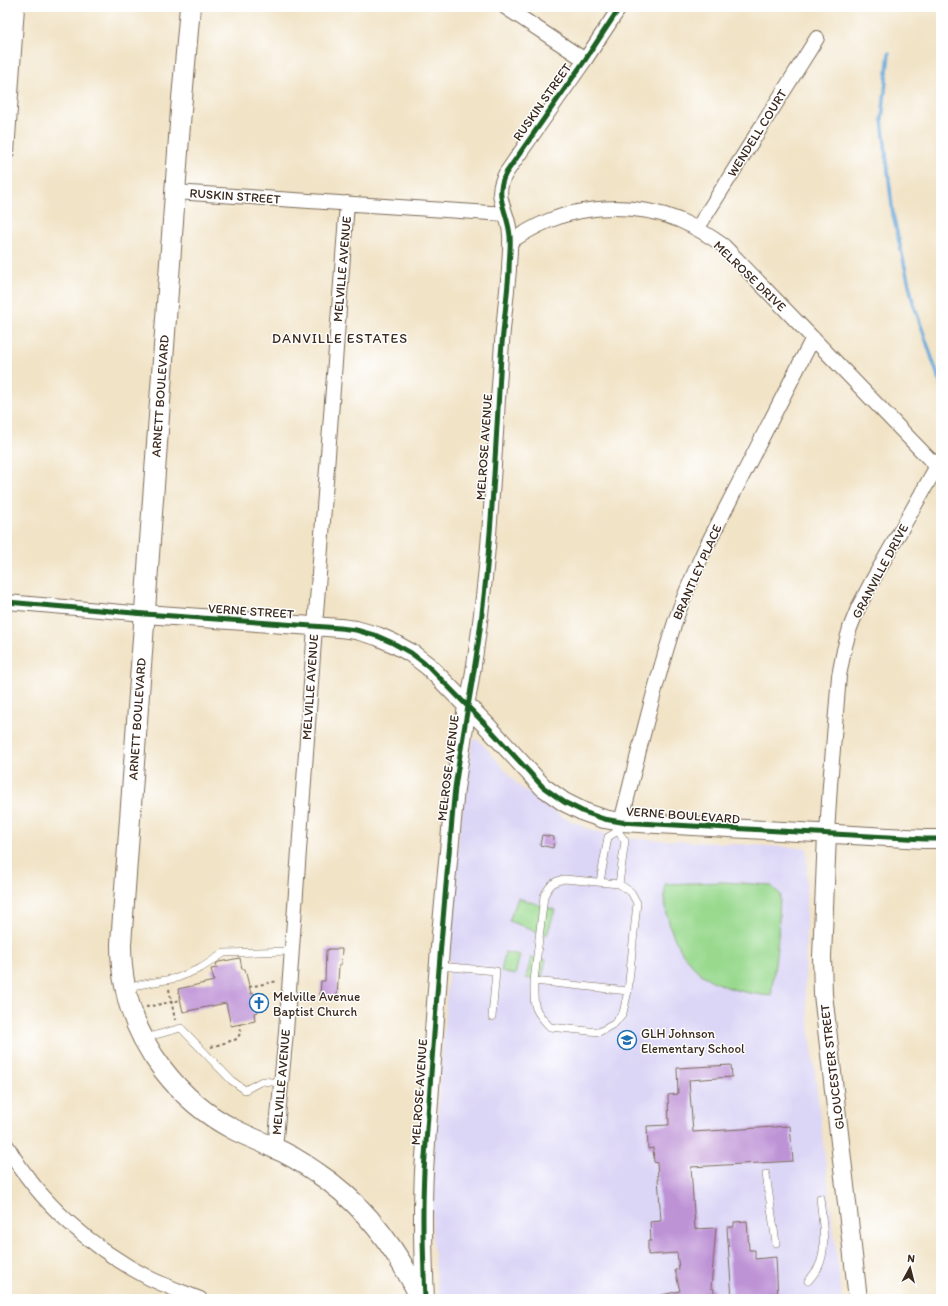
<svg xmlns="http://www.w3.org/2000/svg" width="948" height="1306" font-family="Itim,sans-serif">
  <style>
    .built { fill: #dcd6f6 }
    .green { fill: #99d98e; stroke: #6a8256 }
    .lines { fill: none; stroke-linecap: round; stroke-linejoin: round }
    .stream { stroke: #64a6d8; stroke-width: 3.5 }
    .building { fill: #be93d6 }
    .service-casing { stroke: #7b6b59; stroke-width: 8 }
    .minor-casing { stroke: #7b6b59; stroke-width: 16 }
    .tertiary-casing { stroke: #7b6b59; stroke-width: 20 }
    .secondary-casing { stroke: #7b6b59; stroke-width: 22 }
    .path { stroke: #7b6b59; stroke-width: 2; stroke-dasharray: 3 3; stroke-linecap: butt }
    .service { stroke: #fff; stroke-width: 7 }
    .minor { stroke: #fff; stroke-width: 14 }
    .tertiary { stroke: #fff; stroke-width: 18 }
    .secondary { stroke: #fff; stroke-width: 20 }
    .cycleway-casing { stroke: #fff; stroke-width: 8 }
    .cycleway { stroke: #1b5e20; stroke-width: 5 }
    .labels { text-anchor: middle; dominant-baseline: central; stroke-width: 3; stroke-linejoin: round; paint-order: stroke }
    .street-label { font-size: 13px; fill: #3b2a1e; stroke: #fff }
    .poi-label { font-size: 13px; fill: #3b2a1e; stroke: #fff; text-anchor: start }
    .neighbourhood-label { font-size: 14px; letter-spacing: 1px; fill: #3b2a1e; stroke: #fff }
  </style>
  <rect width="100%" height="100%" fill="#fff"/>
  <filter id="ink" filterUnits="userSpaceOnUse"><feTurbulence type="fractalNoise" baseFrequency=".025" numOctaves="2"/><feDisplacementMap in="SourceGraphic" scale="8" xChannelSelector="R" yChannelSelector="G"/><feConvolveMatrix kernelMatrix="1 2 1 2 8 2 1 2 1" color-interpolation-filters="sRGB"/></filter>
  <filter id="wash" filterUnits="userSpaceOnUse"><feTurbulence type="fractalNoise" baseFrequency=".012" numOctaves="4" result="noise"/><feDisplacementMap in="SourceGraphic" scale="16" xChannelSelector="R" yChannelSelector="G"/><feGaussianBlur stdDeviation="0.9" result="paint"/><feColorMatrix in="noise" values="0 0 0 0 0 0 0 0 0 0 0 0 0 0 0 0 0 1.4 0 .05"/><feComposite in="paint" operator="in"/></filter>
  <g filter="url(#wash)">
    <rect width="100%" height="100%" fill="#f1e3c6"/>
    <path class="built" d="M476,739L479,740L520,787L561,816L591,830L623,838L807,848L805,991L842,1299H440L438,1289L432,1237V1184L459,834L471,749L473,740Z"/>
    <path class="green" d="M723,882L770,885L780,894L778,939L771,996C750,994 723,989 704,976C676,955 663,919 665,884Z
      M518,898L555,910L547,935L509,921Z
      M505,952L520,955L515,975L501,972Z
      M531,957L546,960L541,981L526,978Z"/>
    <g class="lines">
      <path class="stream" d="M889,53L882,119L893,215L913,302L941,385"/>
    </g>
    <g id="blocks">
      <path class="building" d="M542,835L554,837L553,848L540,845Z
        M328,949H342L341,965H339L337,997L320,996L321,981H325L326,950H328Z
        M240,958L242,969H245L251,994L254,993L258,1012L254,1013L255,1021L231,1026L226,1003L183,1012L178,989L214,981L211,969L217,968L216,964L219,962Z
        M731,1065L732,1077L689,1080L693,1132L790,1126L793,1161L691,1167L695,1229L716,1228L711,1288L714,1289L713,1299H662V1295L680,1291L675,1270L679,1269L677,1253L648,1255V1241H651L650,1222L661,1221L657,1163L654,1162L653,1148L648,1149L647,1126L669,1125L668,1095L678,1094L677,1068Z
        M747,1221L749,1250H755V1259L776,1257L778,1299H732L727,1227H734V1222Z"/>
    </g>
  </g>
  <g filter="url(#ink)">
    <use href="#blocks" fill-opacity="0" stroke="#7b6b59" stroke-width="1"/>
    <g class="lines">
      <defs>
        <path id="service" d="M618,831L625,841L619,884
          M564,879L619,884L631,892L637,903L628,991L534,981L544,896C550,885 552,882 564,879Z
          M600,882L608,837L618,831L621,822
          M439,966L496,971L492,1017
          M534,981C534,1006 532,1008 550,1027L599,1032L614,1024L623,1013L628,991
          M127,987L177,978L201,968L224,953L292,951
          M145,1038L181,1028L231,1080L245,1090L262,1081L281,1083
          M766,1174L776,1243
          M808,1281C812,1277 815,1272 818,1268C828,1250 822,1218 820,1198"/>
        <path id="minor" d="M505,7L585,60
          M7,152L17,7
          M175,192L505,214
          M697,229L817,38
          M510,242C522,234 534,227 548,221C588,204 639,204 679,220C695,227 710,236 724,246L941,471
          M7,602L145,614
          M467,706C486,605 492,502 498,399C500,376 501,353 503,330C505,310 507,290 509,270C509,256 512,241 509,227C505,205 493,196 506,173L585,60L620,7
          M621,822C638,756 653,688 675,622C683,597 694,573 705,549L813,338
          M827,834L830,785L839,676L844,650L850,628L858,608L871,583L941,459
          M7,1146C39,1203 92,1248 149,1278C165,1286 183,1292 200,1299
          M275,1148L286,1032L315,627L347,203"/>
        <path id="tertiary" d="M145,614L340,628L356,630L377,636L393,643L411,653L428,666L486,725L543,787L564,802L584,812L604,819L621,822L924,839H941
          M827,834L822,957L823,994L858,1299
          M425,1299C423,1256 422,1214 424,1171L441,934L455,789L467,706"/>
        <path id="secondary" d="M190,7L181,110L121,944C121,958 122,972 125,986C136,1046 179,1101 233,1129C246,1136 261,1141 274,1148C289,1154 303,1163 316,1172C363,1203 397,1249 421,1299"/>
      </defs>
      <use href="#service" class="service-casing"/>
      <use href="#minor" class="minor-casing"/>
      <use href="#tertiary" class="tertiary-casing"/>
      <use href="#secondary" class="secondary-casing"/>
      <path class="path" d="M249,987L278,981
        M169,989L175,1020
        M146,1007L181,1000
        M211,1047L237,1039L241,1032L240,1024"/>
      <use href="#service" class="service"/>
      <use href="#minor" class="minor"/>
      <use href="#tertiary" class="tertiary"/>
      <use href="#secondary" class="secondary"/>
      <defs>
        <path id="cycleway" d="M7,602L145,614L340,628L356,630L377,636L393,643L411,653L428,666L486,725L543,787L564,802L584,812L604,819L621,822L924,839H941
          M425,1299C423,1256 422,1214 424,1171C431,1072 438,973 447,874C450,845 452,817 455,788C461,745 469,702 476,658C491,559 495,457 501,356C503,328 507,299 509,271C509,259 511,247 510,236C508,211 493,197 506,173L585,60L620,7"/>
      </defs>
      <use href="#cycleway" class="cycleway-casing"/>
      <use href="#cycleway" class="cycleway"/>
    </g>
  </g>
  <defs>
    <symbol id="church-ring" viewBox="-11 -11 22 22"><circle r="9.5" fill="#fff" stroke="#1f6fb2" stroke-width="1.5"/><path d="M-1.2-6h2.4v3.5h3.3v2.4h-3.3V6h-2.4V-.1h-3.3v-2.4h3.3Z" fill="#1f6fb2"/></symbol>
    <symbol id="school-ring" viewBox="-11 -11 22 22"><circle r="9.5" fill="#fff" stroke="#1f6fb2" stroke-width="1.5"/><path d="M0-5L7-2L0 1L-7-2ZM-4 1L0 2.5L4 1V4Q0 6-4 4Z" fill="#1f6fb2"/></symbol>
  </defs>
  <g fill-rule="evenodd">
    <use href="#church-ring" x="248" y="992" width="22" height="22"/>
    <use href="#school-ring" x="616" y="1029" width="22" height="22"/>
  </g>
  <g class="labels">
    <g class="street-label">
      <text transform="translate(542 102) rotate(-55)">RUSKIN STREET</text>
      <text transform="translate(757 133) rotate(-58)">WENDELL COURT</text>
      <text transform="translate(235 196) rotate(4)">RUSKIN STREET</text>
      <text transform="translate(342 269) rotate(-85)">MELVILLE AVENUE</text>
      <text transform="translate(750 276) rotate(44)">MELROSE DRIVE</text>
      <text transform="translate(160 396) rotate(-86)">ARNETT BOULEVARD</text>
      <text transform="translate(484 447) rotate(-86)">MELROSE AVENUE</text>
      <text transform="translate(880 571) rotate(-62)">GRANVILLE DRIVE</text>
      <text transform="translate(697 572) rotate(-66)">BRANTLEY PLACE</text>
      <text transform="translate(251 611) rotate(4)">VERNE STREET</text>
      <text transform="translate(310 687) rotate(-86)">MELVILLE AVENUE</text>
      <text transform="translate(137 719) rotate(-86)">ARNETT BOULEVARD</text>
      <text transform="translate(448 768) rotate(-83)">MELROSE AVENUE</text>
      <text transform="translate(683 815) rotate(4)">VERNE BOULEVARD</text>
      <text transform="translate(832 1067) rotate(-97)">GLOUCESTER STREET</text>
      <text transform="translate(281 1082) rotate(-85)">MELVILLE AVENUE</text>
      <text transform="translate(419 1092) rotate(-86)">MELROSE AVENUE</text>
    </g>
    <g class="poi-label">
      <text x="273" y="996">Melville Avenue<tspan x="273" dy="15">Baptist Church</tspan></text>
      <text x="641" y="1033">GLH Johnson<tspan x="641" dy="15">Elementary School</tspan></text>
    </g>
    <g class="neighbourhood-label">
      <text x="340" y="338">DANVILLE ESTATES</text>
    </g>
  </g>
  <rect width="948" height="1306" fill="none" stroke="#fff" stroke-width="24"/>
  <g transform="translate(910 1268) rotate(7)" stroke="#ffffff" stroke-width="3" paint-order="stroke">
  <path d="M0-3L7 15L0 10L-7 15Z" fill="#3b2a1e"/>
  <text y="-6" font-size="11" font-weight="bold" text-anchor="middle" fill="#3b2a1e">N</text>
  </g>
</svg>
